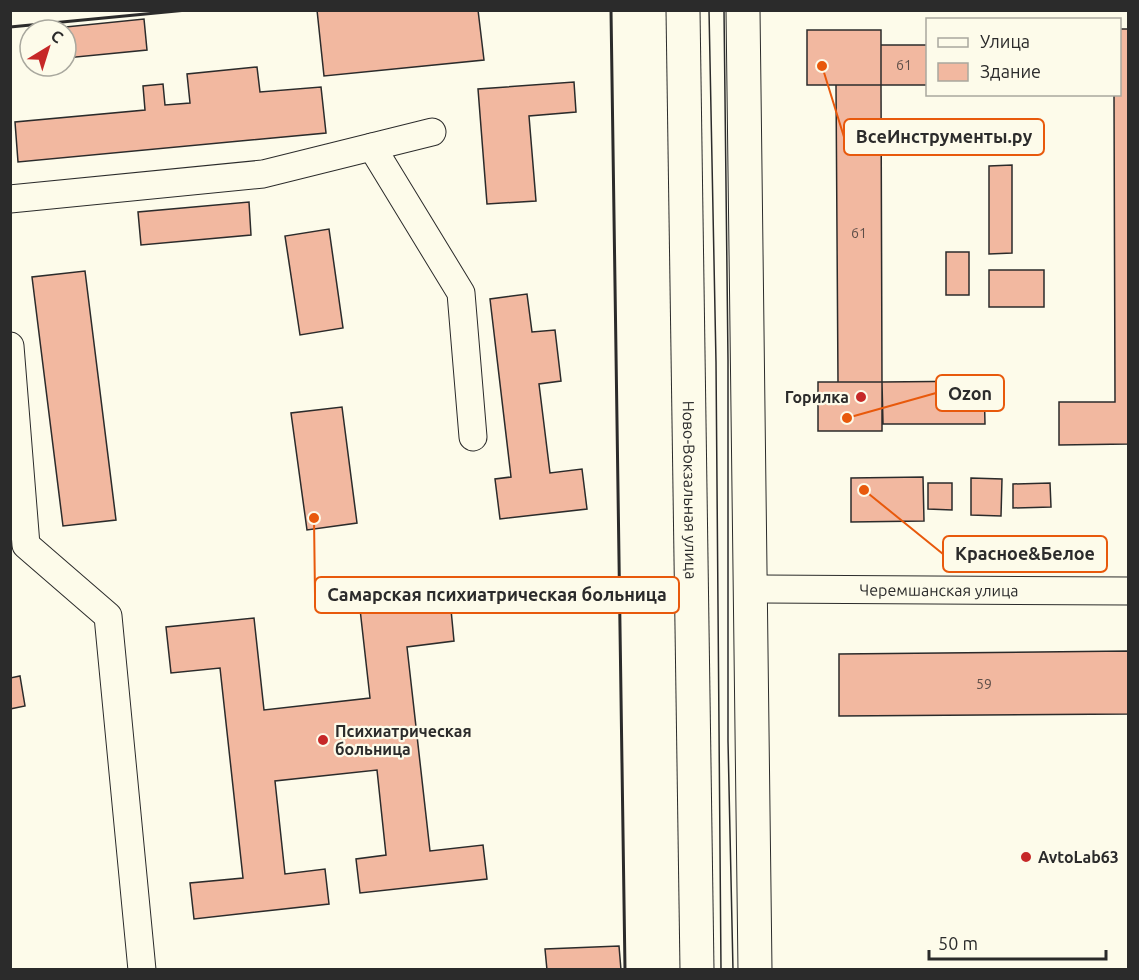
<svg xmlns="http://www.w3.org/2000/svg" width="1139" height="980" font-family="Ubuntu,sans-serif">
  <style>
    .building { fill: #f2b8a0; stroke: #2b2b2b; stroke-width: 1.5 }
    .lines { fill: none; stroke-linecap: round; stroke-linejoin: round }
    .minor-casing { stroke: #2b2b2b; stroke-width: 29 }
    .major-casing { stroke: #2b2b2b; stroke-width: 35 }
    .minor { stroke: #fdfbea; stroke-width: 27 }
    .major { stroke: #fdfbea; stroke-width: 33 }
    .tram { stroke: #2b2b2b; stroke-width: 1.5 }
    .wall { stroke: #2b2b2b; stroke-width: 3 }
    .poi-dot { fill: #c62828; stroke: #fdfbea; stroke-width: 2 }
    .labels { text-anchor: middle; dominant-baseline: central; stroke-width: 4.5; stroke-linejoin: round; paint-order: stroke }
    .number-label { font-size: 14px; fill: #5d4e48 }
    .poi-label { font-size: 16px; font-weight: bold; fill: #2b2b2b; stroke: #fdfbea; text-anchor: start }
    .street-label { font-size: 16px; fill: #2b2b2b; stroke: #fdfbea }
    .leader { fill: none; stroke: #e8590c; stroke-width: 2 }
    .callout-dot { fill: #e8590c; stroke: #fdfbea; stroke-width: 2 }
    .callout { fill: #fdfbea; stroke: #e8590c; stroke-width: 2 }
    .callout-label { font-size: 18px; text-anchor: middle; font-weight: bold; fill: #2b2b2b }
  </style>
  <rect width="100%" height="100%" fill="#fdfbea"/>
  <path class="building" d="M317,10H478L484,60L324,76Z
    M144,19L147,50L66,58V30H36Z
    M1120,29H1128V444L1059,445V402H1115L1114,94H1120Z
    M807,30H881V85H807Z
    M881,45H928V85H881Z
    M257,67L260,92L321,87L326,133L18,162L15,122L145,110L143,86L163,84L165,105L190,103L187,74Z
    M574,82L576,112L529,116L536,201L487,204L478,89Z
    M836,85H881L882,382H838Z
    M1012,165V253L989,254V166Z
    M249,202L251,235L141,245L138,212Z
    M329,229L343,328L300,335L285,236Z
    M946,252H969V295H946Z
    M989,270H1044V307H989Z
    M85,271L116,520L63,526L32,277Z
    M527,294L532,332L555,330L561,381L539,384L550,473L582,469L587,509L500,519L495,479L511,477L490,299Z
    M984,381L985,424H883L882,382Z
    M818,382H882V431H818Z
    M342,407L357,523L307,530L291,413Z
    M923,477L924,521L851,522V478Z
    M971,478L1002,479L1001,516L971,515Z
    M928,483H952V510L928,509Z
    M1050,483L1051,507L1013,508V484Z
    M450,599L454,641L407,647L430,851L483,845L487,879L360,893L356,859L386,855L377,770L275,781L285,874L325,869L329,904L194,919L190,883L243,878L220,668L171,673L166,627L254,618L264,710L370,698L360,609Z
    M1128,651V714L839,716V654Z
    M20,676L25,706L10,709V678Z
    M619,946L621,970H547L545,949Z"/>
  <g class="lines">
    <defs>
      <g id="minor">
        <path d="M372,147L461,293L473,437"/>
        <path d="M10,199L263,174L432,132"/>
        <path d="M10,346L26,545L108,616L142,970"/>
        <path id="s1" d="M750,589L1128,591"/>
      </g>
      <g id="major">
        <path id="s2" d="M683,10L697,970"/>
        <path d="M743,10L755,970"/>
      </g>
    </defs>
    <use href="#minor" class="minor-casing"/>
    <use href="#major" class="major-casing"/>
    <use href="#minor" class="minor"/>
    <use href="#major" class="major"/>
    <path class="tram" d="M709,10L716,362L721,970
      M724,10L728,360V741L733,970"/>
    <path class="wall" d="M611,10L625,970
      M10,27L187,10"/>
  </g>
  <g class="poi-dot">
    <circle cx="861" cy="397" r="6"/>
    <circle cx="323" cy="740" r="6"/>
    <circle cx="1026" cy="857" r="6"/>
  </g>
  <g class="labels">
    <g class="number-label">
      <text x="904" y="65">61</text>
      <text x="859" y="233">61</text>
      <text x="984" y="684">59</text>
    </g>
    <g class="poi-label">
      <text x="849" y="397" text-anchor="end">Горилка</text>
      <text x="335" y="731">Психиатрическая<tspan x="335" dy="18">больница</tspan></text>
      <text x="1038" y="857">AvtoLab63</text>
    </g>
    <g class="street-label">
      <text stroke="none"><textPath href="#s2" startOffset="480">Ново-Вокзальная улица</textPath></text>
      <text stroke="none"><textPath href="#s1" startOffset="189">Черемшанская улица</textPath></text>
    </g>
  </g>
  <path class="leader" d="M822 66L844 137M847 418L936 393M864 490L943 554M314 518L315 595"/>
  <g class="callout-dot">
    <circle cx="822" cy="66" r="6"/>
    <circle cx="847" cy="418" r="6"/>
    <circle cx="864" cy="490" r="6"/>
    <circle cx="314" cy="518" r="6"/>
  </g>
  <g class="callout">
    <rect x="844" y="119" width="200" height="36" rx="6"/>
    <rect x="936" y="375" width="68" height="36" rx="6"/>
    <rect x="943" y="536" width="164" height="36" rx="6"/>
    <rect x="315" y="577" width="364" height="36" rx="6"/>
  </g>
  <g class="callout-label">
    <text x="944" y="143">ВсеИнструменты.ру</text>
    <text x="970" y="400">Ozon</text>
    <text x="1025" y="560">Красное&amp;Белое</text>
    <text x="497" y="601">Самарская психиатрическая больница</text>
  </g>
  <rect width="1139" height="980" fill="none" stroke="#2b2b2b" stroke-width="24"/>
  <rect x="926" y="18" width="195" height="78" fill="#fdfbea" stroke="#a9a89e" stroke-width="1.5"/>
  <rect x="938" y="38" width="30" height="9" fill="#fdfbea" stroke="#a9a89e" stroke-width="1.5"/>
  <text x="980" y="48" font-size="18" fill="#2b2b2b">Улица</text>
  <rect x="938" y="63" width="30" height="18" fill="#f2b8a0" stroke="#a9a89e" stroke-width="1.5"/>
  <text x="980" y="78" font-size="18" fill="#2b2b2b">Здание</text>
  <g transform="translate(48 48) rotate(38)"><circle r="28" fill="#fdfbea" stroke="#a9a89e" stroke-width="1.5"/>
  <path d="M0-4.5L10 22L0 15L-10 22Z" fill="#c62828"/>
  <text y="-9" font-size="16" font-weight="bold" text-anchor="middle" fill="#2b2b2b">С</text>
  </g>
  <path d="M929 950v9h177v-9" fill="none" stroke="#2b2b2b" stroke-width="3"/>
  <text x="938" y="950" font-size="18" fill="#2b2b2b" stroke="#fdfbea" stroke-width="4.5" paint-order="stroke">50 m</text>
</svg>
